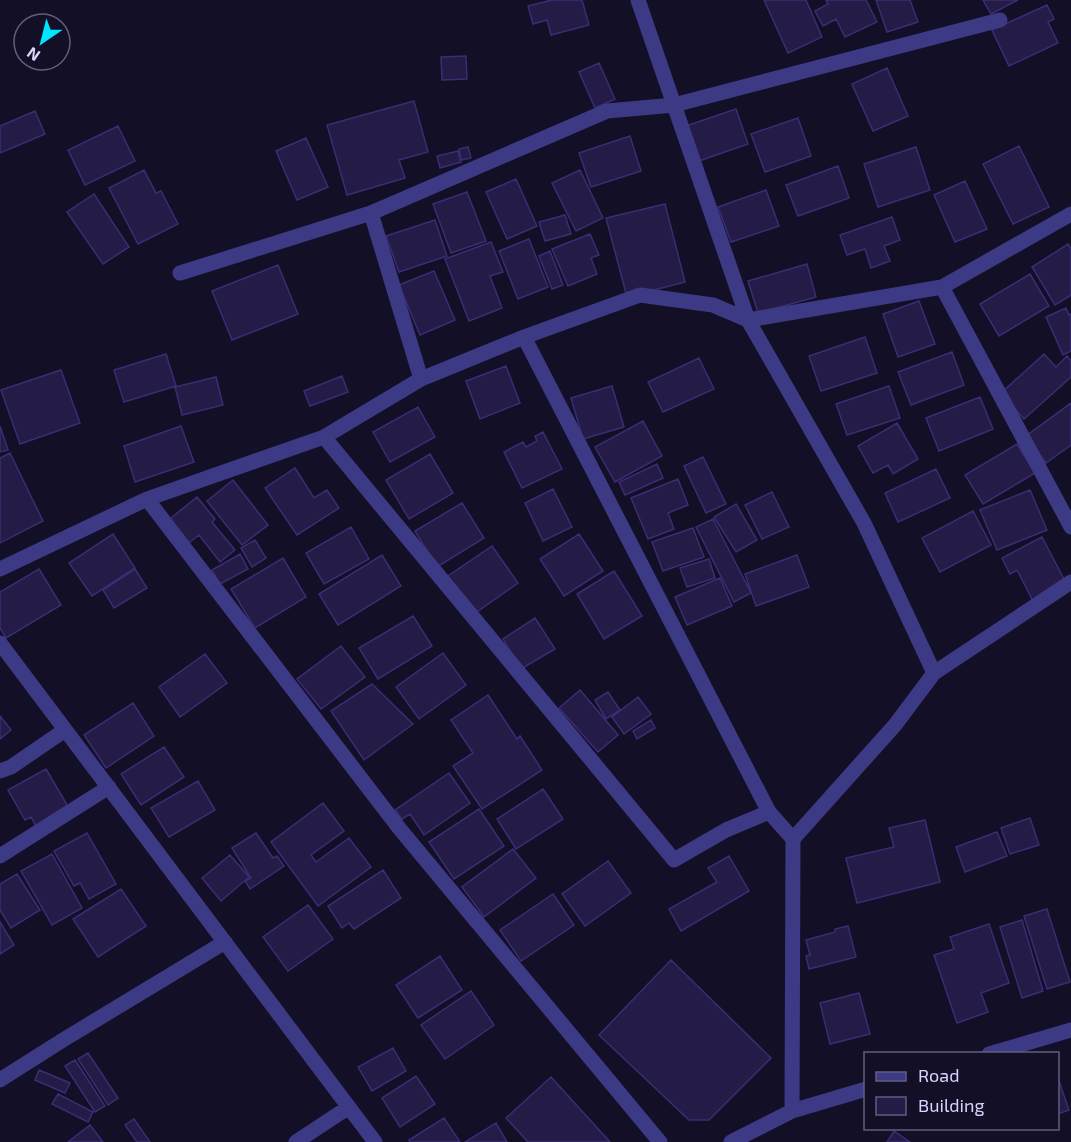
<svg xmlns="http://www.w3.org/2000/svg" width="1071" height="1142" font-family="'Exo 2',sans-serif">
  <style>
    .building { fill: #241b47; stroke: #3b2d73; stroke-width: 1.5 }
    .lines { fill: none; stroke-linecap: round; stroke-linejoin: round }
    .lane { stroke: #3d3a85; stroke-width: 15 }
    .street { stroke: #3d3a85; stroke-width: 15 }
  </style>
  <rect width="100%" height="100%" fill="#130f26"/>
  <path class="building" d="M552,0H582L589,25L551,35L547,20L533,24L528,6Z
    M764,0H806L822,37L788,53Z
    M826,0H866L877,22L845,37L836,19L823,26L815,11L828,4Z
    M876,0H910L918,22L887,32Z
    M983,0H1018L991,14Z
    M1047,5L1054,19L1048,22L1058,43L1009,66L992,30Z
    M466,56L467,79L442,80L441,57Z
    M599,63L615,99L595,108L579,72Z
    M887,68L908,116L873,131L852,84Z
    M414,101L428,152L399,160L405,178L347,195L327,125Z
    M736,109L748,144L696,162L683,127Z
    M35,111L45,134L0,153V126Z
    M798,118L811,156L765,172L751,134Z
    M118,126L135,161L85,185L68,150Z
    M630,136L641,171L591,187L579,153Z
    M306,138L328,187L297,200L276,151Z
    M1019,146L1049,207L1013,224L983,164Z
    M468,147L471,158L461,160L459,149Z
    M916,147L930,190L878,207L864,164Z
    M458,151L461,162L440,168L437,156Z
    M838,166L849,198L798,216L786,185Z
    M144,170L156,193L161,191L178,224L138,244L109,188Z
    M580,170L603,218L576,231L552,183Z
    M516,179L537,226L507,239L486,192Z
    M965,181L987,229L955,242L934,195Z
    M766,190L779,226L731,242L718,207Z
    M467,192L486,241L451,253L433,204Z
    M94,194L129,247L103,264L67,212Z
    M665,204L685,282L627,297L606,218Z
    M565,215L571,234L545,241L539,222Z
    M892,217L900,240L884,246L890,261L871,268L865,249L847,255L840,235Z
    M435,220L447,256L399,272L386,236Z
    M590,234L599,255L591,258L597,274L568,286L552,249Z
    M529,239L548,287L518,299L499,251Z
    M491,242L503,272L490,276L502,308L469,321L445,259Z
    M1068,244L1071,249V295L1055,305L1032,267Z
    M550,251L563,285L552,289L539,256Z
    M807,264L816,297L758,313L748,281Z
    M278,265L298,314L232,340L212,291Z
    M434,271L455,320L420,335L399,285Z
    M1030,274L1049,306L999,336L980,304Z
    M919,301L935,344L898,357L883,314Z
    M1066,308L1069,315L1071,314V351L1063,355L1046,317Z
    M865,337L877,373L821,391L809,356Z
    M952,352L964,385L911,405L898,372Z
    M166,354L176,386L124,402L114,370Z
    M1044,354L1056,367L1067,356L1071,361V377L1024,419L1001,393Z
    M699,358L714,389L663,412L648,382Z
    M506,366L520,403L480,419L466,381Z
    M61,370L80,423L20,444L1,390Z
    M342,376L348,392L310,406L304,391Z
    M216,377L223,405L182,415L175,387Z
    M612,386L624,427L583,439L571,398Z
    M889,386L900,418L847,435L836,404Z
    M980,397L993,429L939,451L926,418Z
    M1071,403V445L1046,463L1026,436Z
    M418,407L435,437L390,462L373,432Z
    M643,421L662,456L615,482L595,447Z
    M897,423L918,459L893,474L888,465L873,473L858,446Z
    M0,426L8,450L0,452Z
    M181,426L194,462L135,482L124,446Z
    M543,432L562,469L522,488L504,452L523,442L526,447L537,441L535,436Z
    M1017,444L1035,473L983,504L965,475Z
    M10,453L43,521L0,543V458Z
    M430,454L453,493L409,519L386,480Z
    M703,457L726,504L706,513L684,466Z
    M657,464L663,478L625,495L619,482Z
    M295,468L314,498L327,490L339,508L297,535L265,488Z
    M936,469L950,498L898,522L885,493Z
    M678,479L688,505L668,513L674,529L648,539L631,498Z
    M233,480L268,525L242,545L207,501Z
    M553,489L572,527L543,541L525,503Z
    M1030,490L1047,530L997,550L980,510Z
    M772,492L789,527L762,539L745,505Z
    M197,497L215,519L212,522L235,550L220,562L199,535L185,546L166,522Z
    M462,503L484,538L437,567L415,531Z
    M736,504L757,540L736,552L714,517Z
    M973,511L991,545L940,572L922,538Z
    M713,519L751,593L734,602L696,527Z
    M351,527L369,559L324,584L306,553Z
    M693,528L704,557L663,571L652,542Z
    M113,534L135,568L92,596L69,563Z
    M579,534L603,571L564,596L540,559Z
    M1042,537L1066,583L1033,601L1017,570L1010,574L1002,558Z
    M255,540L266,558L252,567L241,548Z
    M492,546L518,583L474,614L448,576Z
    M240,554L248,569L220,584L212,570Z
    M382,555L401,586L338,625L319,594Z
    M797,555L809,587L756,606L745,574Z
    M283,558L306,597L255,628L231,589Z
    M709,559L715,578L687,587L680,568Z
    M39,569L61,605L6,638L0,628V592Z
    M135,569L147,588L114,608L103,590Z
    M614,571L642,616L604,639L577,594Z
    M720,578L732,606L687,625L675,597Z
    M413,616L432,646L378,679L359,648Z
    M535,618L555,649L521,669L503,639Z
    M341,646L365,677L321,709L297,679Z
    M443,653L466,685L419,719L396,687Z
    M205,654L227,683L180,717L159,687Z
    M372,684L413,724L364,760L331,711Z
    M580,690L618,735L598,752L559,708Z
    M608,692L620,710L606,719L595,700Z
    M488,695L517,739L520,736L542,770L482,809L453,766L473,753L451,720Z
    M638,697L651,714L624,734L612,717Z
    M133,703L154,736L106,768L84,735Z
    M0,716L11,730L0,739Z
    M651,720L655,728L637,739L633,731Z
    M164,747L184,777L141,805L121,774Z
    M46,769L70,810L38,829L31,817L25,820L8,790Z
    M449,773L470,803L424,835L410,814L402,819L395,810Z
    M198,781L215,810L169,837L151,808Z
    M543,789L563,819L516,849L497,819Z
    M323,803L344,831L311,855L316,862L349,838L371,867L318,906L271,842Z
    M479,809L504,846L454,879L429,842Z
    M1030,818L1039,845L1010,854L1001,828Z
    M925,820L940,882L857,903L846,858L894,847L889,828Z
    M997,832L1007,856L965,872L956,847Z
    M87,833L116,884L89,899L80,883L74,886L54,851Z
    M256,833L273,858L277,856L284,866L250,889L245,881L251,878L232,848Z
    M513,849L536,878L484,917L462,887Z
    M52,854L82,908L52,925L21,871Z
    M230,855L249,877L221,901L202,878Z
    M729,856L749,891L681,931L669,909L717,882L708,868Z
    M608,861L631,893L585,926L562,894Z
    M383,870L401,898L354,929L349,923L342,928L328,906Z
    M17,874L40,910L11,928L0,910V884Z
    M121,889L146,926L98,957L73,919Z
    M553,894L574,925L521,961L500,930Z
    M308,905L333,939L288,971L263,937Z
    M1047,909L1070,982L1047,989L1024,916Z
    M1022,920L1043,991L1022,998L1000,927Z
    M0,922L14,945L0,954Z
    M989,924L1009,983L981,993L988,1012L957,1023L934,955L954,949L950,937Z
    M848,926L856,957L809,969L806,956L810,955L806,940L835,932V929Z
    M440,956L462,990L418,1018L396,985Z
    M671,960L771,1058L709,1120H689L599,1035Z
    M471,991L494,1025L445,1059L421,1025Z
    M859,993L870,1034L830,1044L820,1003Z
    M393,1048L406,1071L372,1091L358,1067Z
    M88,1053L118,1098L108,1105L78,1059Z
    M75,1060L105,1106L95,1112L65,1066Z
    M39,1070L70,1083L65,1093L35,1080Z
    M416,1076L435,1104L400,1127L382,1098Z
    M551,1077L610,1142H528L506,1118Z
    M1058,1078L1069,1110L1058,1114Z
    M58,1094L93,1112L88,1122L52,1104Z
    M444,1118L460,1142H410L409,1140Z
    M134,1119L150,1142H137L125,1125Z
    M496,1123L507,1142H465Z
    M90,1125L103,1142H68Z
    M894,1131L910,1142H887Z"/>
  <g class="lines">
    <path class="lane" d="M0,771L11,767L65,730
      M0,1080L63,1040L225,942"/>
    <path class="street" d="M638,0L748,320L864,523L934,673
      M371,213L421,379
      M180,273L371,213L607,111L674,105L1000,20
      M942,287L1071,527
      M524,337L769,812L793,839
      M324,437L674,860L726,830L769,812
      M147,499L399,828L660,1142
      M0,569L147,499L324,437L421,379L524,337L640,295L713,305L748,320L942,287L1071,214
      M0,643L375,1142
      M0,856L109,787
      M989,1054L1071,1030
      M792,1111L793,839L895,725L934,673L1071,582
      M296,1142L349,1107
      M731,1142L792,1111L866,1089"/>
  </g>
  <rect x="864" y="1052" width="195" height="78" fill="#130f26" stroke="#625e7d" stroke-width="1.5"/>
  <rect x="876" y="1072" width="30" height="9" fill="#3d3a85" stroke="#625e7d" stroke-width="1.5"/>
  <text x="918" y="1082" font-size="18" fill="#d9d4ff">Road</text>
  <rect x="876" y="1097" width="30" height="18" fill="#241b47" stroke="#625e7d" stroke-width="1.5"/>
  <text x="918" y="1112" font-size="18" fill="#d9d4ff">Building</text>
  <g transform="translate(42 42) rotate(215)"><circle r="28" fill="#130f26" stroke="#625e7d" stroke-width="1.5"/>
  <path d="M0-4.5L10 22L0 15L-10 22Z" fill="#00e5ff"/>
  <text y="-9" font-size="16" font-weight="bold" text-anchor="middle" fill="#d9d4ff">N</text>
  </g>
</svg>
